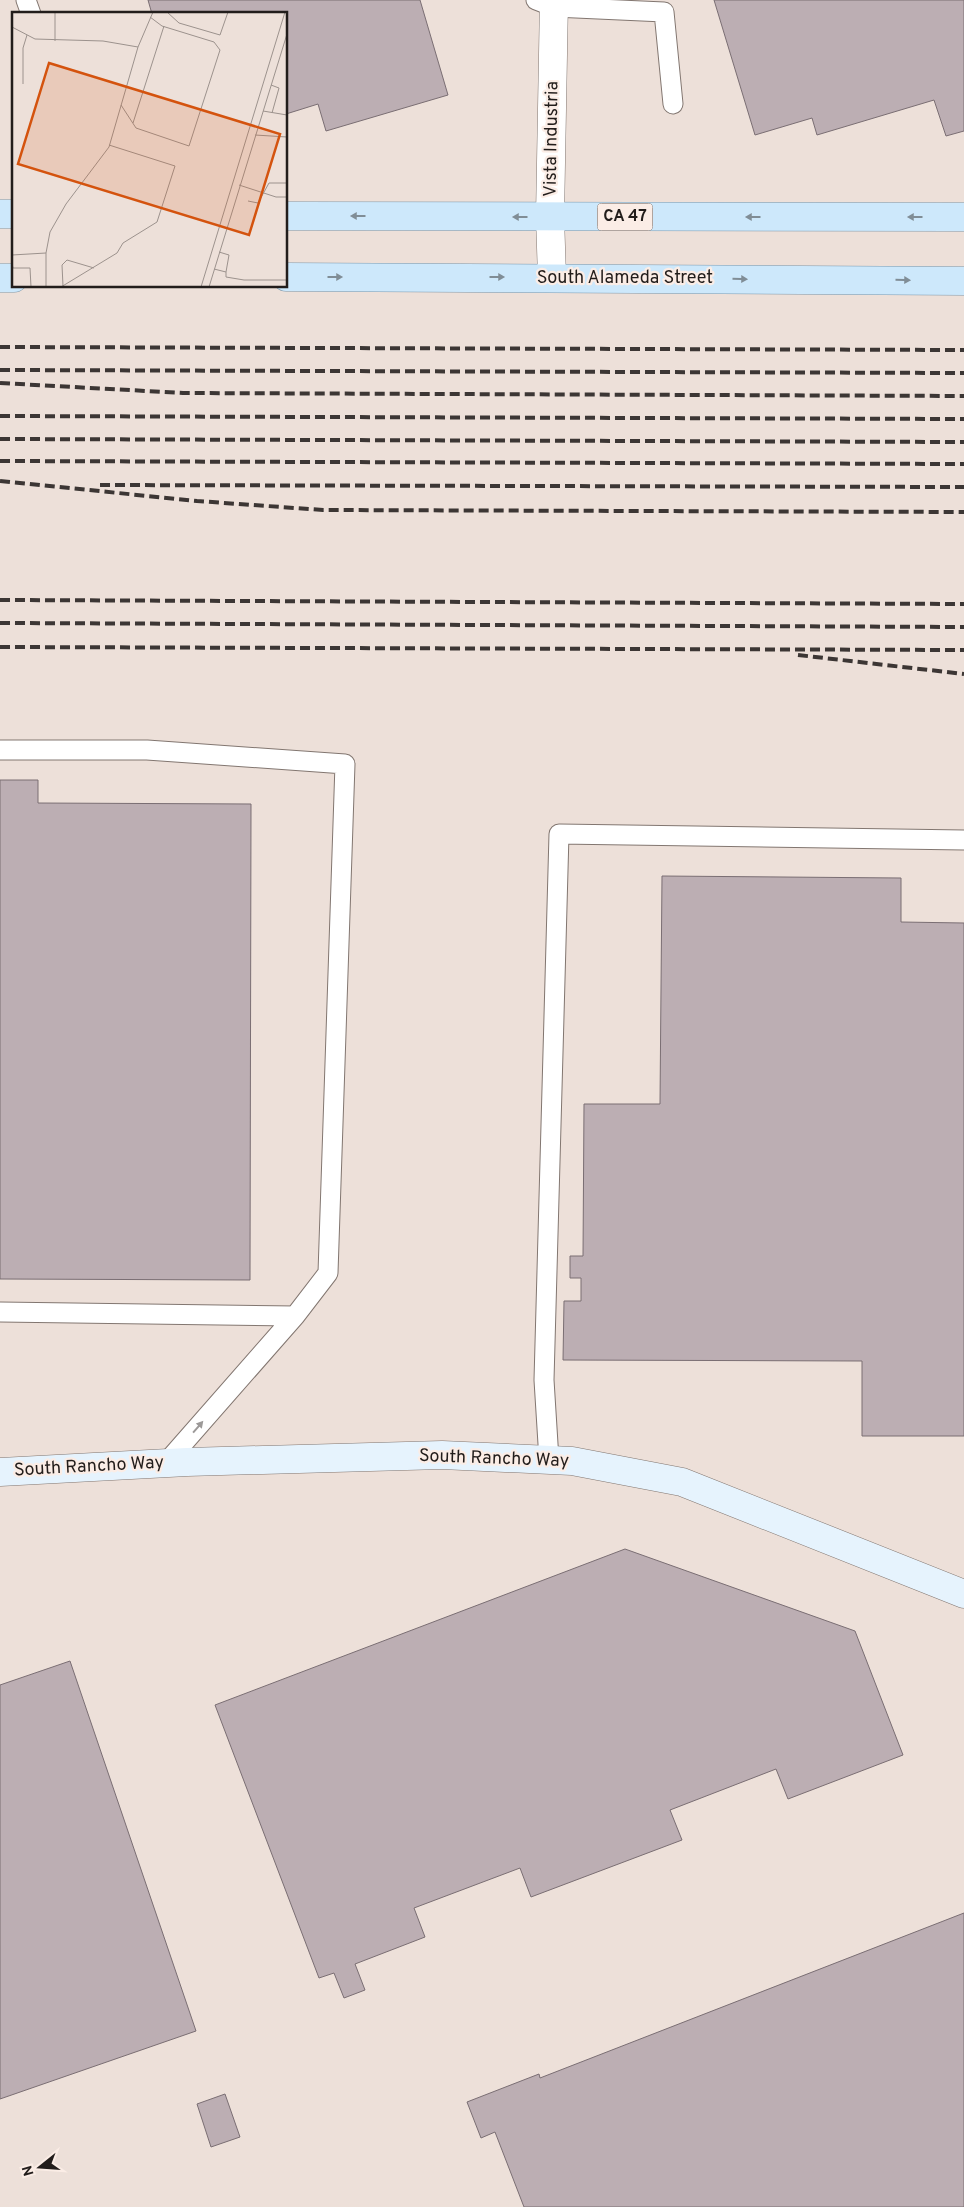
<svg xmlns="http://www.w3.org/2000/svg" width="964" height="2207" font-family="Overpass,sans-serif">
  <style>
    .building { fill: #bcaeb3; stroke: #7a6e73 }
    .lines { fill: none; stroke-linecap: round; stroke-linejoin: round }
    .lane-casing { stroke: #827670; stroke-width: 21 }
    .street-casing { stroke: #827670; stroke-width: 29 }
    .secondary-casing { stroke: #827670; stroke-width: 29 }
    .primary-casing { stroke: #7b97ab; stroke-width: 29 }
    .lane { stroke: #fff; stroke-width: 19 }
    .street { stroke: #fff; stroke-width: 28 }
    .secondary { stroke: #e6f3fd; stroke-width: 28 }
    .primary { stroke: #cde8fb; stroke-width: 28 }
    .rail { stroke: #3c3634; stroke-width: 4; stroke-dasharray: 10 5; stroke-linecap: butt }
    .oneway { fill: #808d96 }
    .oneway2 { fill: #9c9998 }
    .labels { text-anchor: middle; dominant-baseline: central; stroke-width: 4.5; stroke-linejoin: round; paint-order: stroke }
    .shield { fill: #fbede6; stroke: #635b58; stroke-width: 1 }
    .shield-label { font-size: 16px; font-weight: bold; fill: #221d1b }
    .street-label { font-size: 18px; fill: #221d1b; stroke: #fbede6 }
    .inset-road { fill: none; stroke: #9c928d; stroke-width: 1 }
    .view { fill: #d4530e; fill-opacity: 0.15; stroke: #d4530e; stroke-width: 2.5 }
    .inset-edge { fill: none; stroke: #221d1b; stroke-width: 2.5 }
  </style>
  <rect width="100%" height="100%" fill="#ede0d9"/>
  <path class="building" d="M148,0H420L448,95L326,131L318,104L286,114V14H152Z
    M714,0H964V131L946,136L934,100L817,135L812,118L755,135Z
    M0,780H38V803L251,804L250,1280L0,1279Z
    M662,876L901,878V922L964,923V1436H862V1361L563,1360L564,1301H581V1278H570V1256H583L584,1104H660Z
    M625,1549L855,1631L903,1755L788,1799L776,1769L670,1810L682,1840L531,1897L520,1868L414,1908L425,1937L355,1964L365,1990L344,1998L334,1973L319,1978L215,1705Z
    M70,1661L196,2031L0,2099V1685Z
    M964,1913V2207H524L495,2132L481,2138L467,2102L539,2074L540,2078Z
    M225,2094L240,2137L211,2147L197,2104Z"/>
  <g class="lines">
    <defs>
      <path id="lane" d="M26,0L31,14
        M536,0L554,7L664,12L673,104
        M0,750H147L345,764L328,1273L295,1316L166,1463
        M0,1312L295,1316
        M549,1460L544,1380L559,834L964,840"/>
      <path id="street" d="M552,277L550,217L554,0"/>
      <path id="secondary" d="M0,1472L187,1462L442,1455L572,1461L682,1482L964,1594"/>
      <path id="primary" d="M0,214H14
        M286,216L964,217
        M286,277L964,281
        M0,278H14"/>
    </defs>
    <use href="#lane" class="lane-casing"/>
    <use href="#street" class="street-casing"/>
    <use href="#secondary" class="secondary-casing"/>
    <use href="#primary" class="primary-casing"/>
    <use href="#lane" class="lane"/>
    <use href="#street" class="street"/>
    <use href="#secondary" class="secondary"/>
    <use href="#primary" class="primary"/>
    <path class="rail" d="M0,347L964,350
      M0,370L964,373
      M0,383L183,393L964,396
      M0,416L964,419
      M0,439L964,442
      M0,461L964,464
      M0,481L197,501L323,510L964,512
      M100,485L964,487
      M0,600L964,604
      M0,623L964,627
      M0,647L964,650
      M798,655L964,674"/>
  </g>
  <defs><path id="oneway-solid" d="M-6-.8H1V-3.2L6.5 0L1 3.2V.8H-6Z" transform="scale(1.25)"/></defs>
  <g class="oneway">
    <use href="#oneway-solid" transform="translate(358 216) rotate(-180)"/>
    <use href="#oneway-solid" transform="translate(520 217) rotate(-180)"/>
    <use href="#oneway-solid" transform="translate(753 217) rotate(-180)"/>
    <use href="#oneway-solid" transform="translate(915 217) rotate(-180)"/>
    <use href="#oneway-solid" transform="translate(335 277)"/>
    <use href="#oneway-solid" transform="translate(497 277)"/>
    <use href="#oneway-solid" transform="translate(740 279) rotate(1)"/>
    <use href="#oneway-solid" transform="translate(903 280) rotate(1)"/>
  </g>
  <use class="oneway2" href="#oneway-solid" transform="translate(198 1427) rotate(-49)"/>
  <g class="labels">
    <rect class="shield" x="597.5" y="203.5" width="55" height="27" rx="4"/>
    <g class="shield-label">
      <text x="625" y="217">CA 47</text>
    </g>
    <g class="street-label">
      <text transform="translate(552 139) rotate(-89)">Vista Industria</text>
      <text x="625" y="278">South Alameda Street</text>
      <text transform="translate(494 1459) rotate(2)">South Rancho Way</text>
      <text transform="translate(89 1467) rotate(-3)">South Rancho Way</text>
    </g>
  </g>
  <g transform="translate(12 12)">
    <rect width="275" height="275" fill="#ede0d9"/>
    <path class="inset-road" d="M43,0V29M155,0L167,11L208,23L216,0M0,15L23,27L91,29L126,35M11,72V36L15,23M259,73L267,76L260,101M109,93L124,116L177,134L208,38L202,30L150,14L138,5M251,99L275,103M121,111L152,14M243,123L275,125M227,173L264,185H275M236,189L246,191L257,171H275M207,240L217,243L214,260M0,243L34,241M0,252L1,256H18L19,275M202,257L214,260V265L232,268H275M51,274L50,253L55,248L82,256M34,275V241L38,220L54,192L97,135L126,35L141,0M49,275L105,241L111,231L145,210L163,154L97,133M189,275L273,0M197,275L275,22"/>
    <path class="view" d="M37,51L268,122L237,223L6,152Z"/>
    <rect width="275" height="275" class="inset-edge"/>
  </g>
  <g transform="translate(40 2167) rotate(253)" stroke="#fbede6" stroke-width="4" paint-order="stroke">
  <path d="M0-4L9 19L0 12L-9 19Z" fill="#221d1b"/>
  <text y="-8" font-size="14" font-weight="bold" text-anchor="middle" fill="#221d1b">N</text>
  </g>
</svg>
